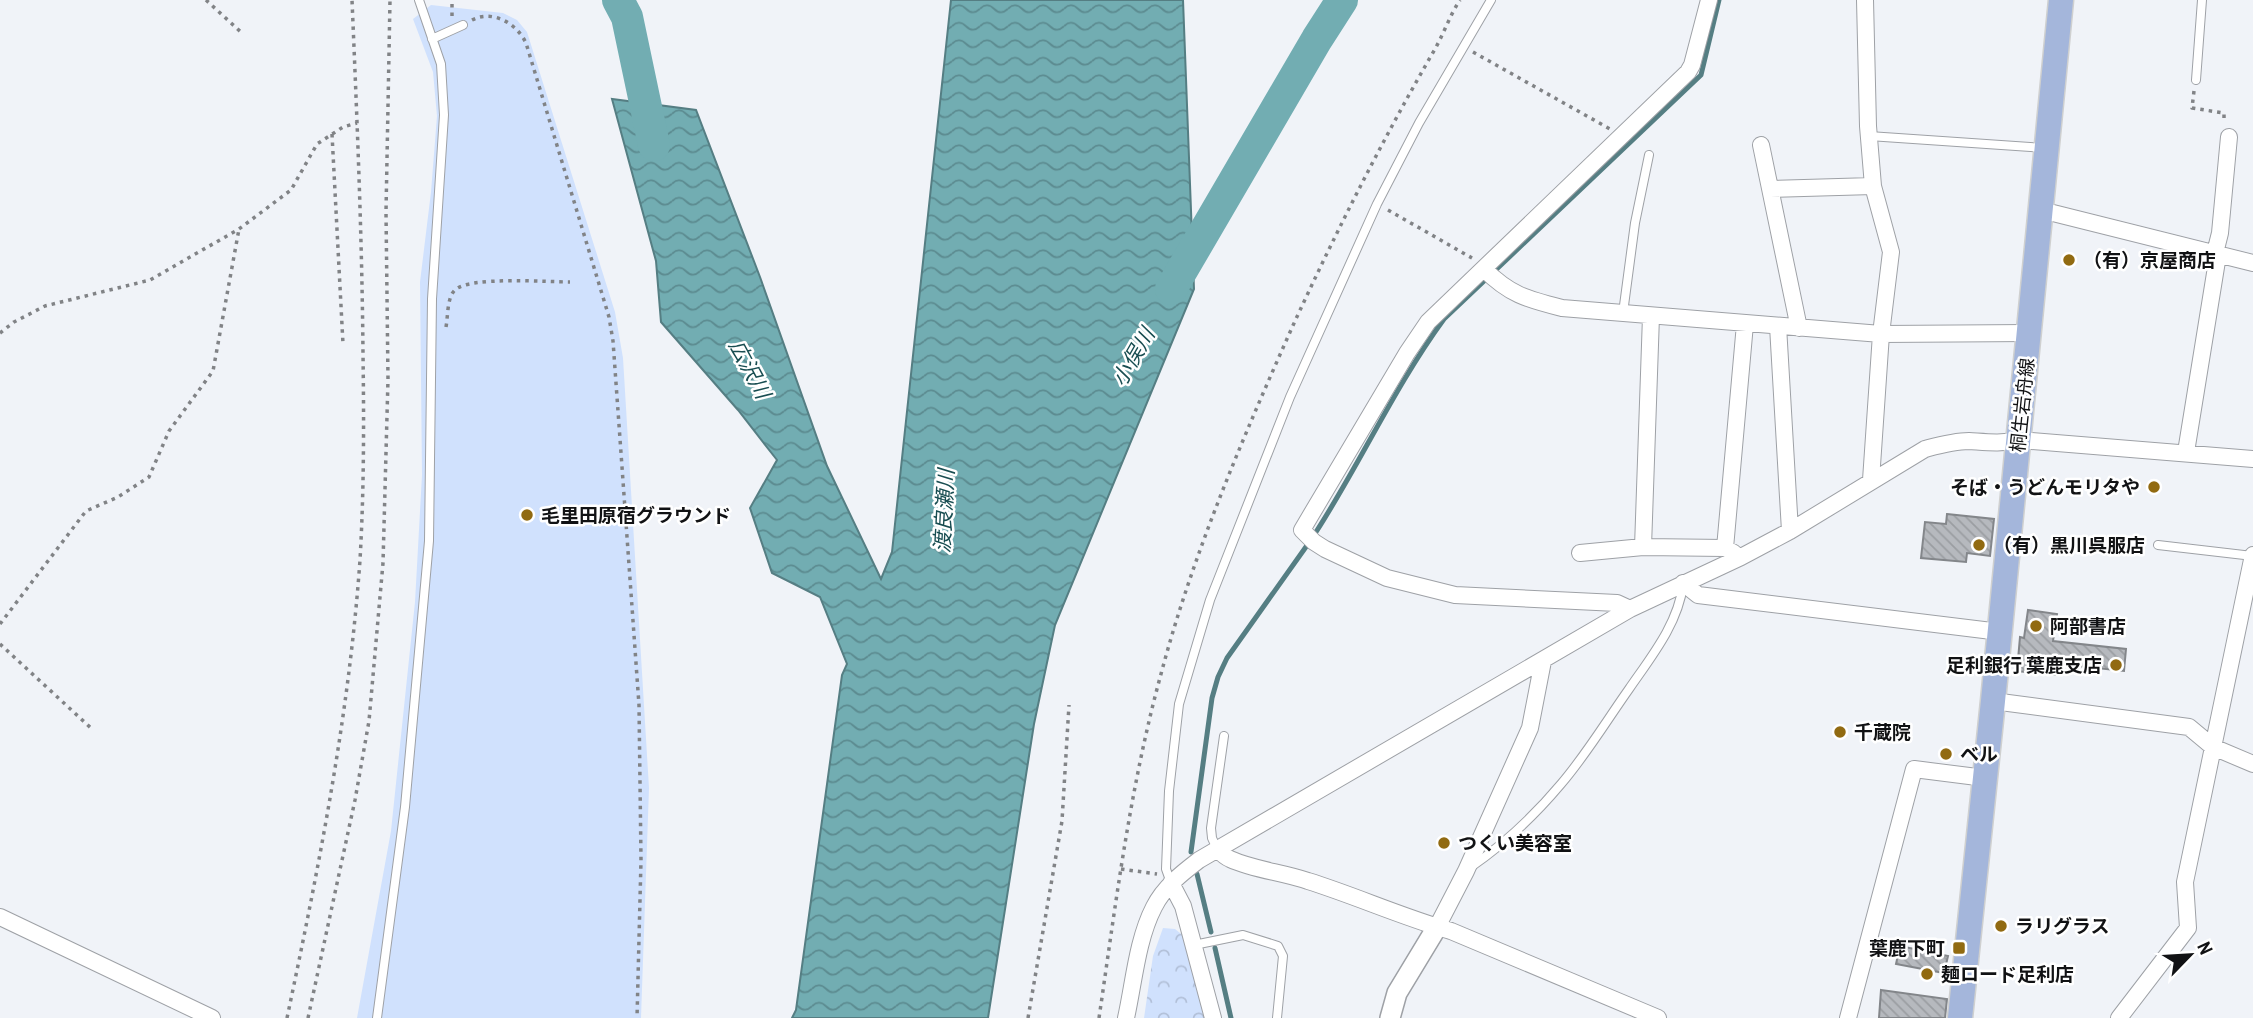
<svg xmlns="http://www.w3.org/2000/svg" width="2253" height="1018" font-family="'Archivo Narrow','Noto Sans JP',sans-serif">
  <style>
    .park { fill: url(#park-crowns) }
    .pitch { fill: #d0e1fd }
    .water { fill: url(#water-waves); stroke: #557e83; stroke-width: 2 }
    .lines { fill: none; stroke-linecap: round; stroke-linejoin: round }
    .stream { stroke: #557e83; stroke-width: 5 }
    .river { stroke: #72adb2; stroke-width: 32 }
    .building { fill: url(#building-back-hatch); stroke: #83868a; stroke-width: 2 }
    .service-casing { stroke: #9ea1a6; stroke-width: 10 }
    .minor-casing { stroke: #9ea1a6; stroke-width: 18 }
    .tertiary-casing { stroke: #9ea1a6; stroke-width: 22 }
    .primary-casing { stroke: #cfd0d0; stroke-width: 27 }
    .path { stroke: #818386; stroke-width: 3.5; stroke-dasharray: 3.5 5; stroke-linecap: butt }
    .service { stroke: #fff; stroke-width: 8 }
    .minor { stroke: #fff; stroke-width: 16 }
    .tertiary { stroke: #fff; stroke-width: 19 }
    .primary { stroke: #a4b6db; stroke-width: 24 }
    .poi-dot { fill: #916a11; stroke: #fff; stroke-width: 2.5 }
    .labels { text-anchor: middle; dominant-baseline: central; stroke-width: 5; stroke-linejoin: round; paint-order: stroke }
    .poi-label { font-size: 19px; font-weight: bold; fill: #111214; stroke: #fff; text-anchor: start }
    .street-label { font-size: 19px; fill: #111214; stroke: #fff }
    .water-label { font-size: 21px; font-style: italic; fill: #184d51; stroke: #fff }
  </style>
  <defs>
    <pattern id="park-crowns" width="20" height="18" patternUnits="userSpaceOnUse" patternTransform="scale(1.75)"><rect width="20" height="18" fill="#d0e1fd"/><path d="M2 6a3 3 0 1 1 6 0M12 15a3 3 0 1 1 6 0" fill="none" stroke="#b2c0d8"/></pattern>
    <pattern id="water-waves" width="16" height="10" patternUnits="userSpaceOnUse" patternTransform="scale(1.75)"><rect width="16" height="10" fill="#72adb2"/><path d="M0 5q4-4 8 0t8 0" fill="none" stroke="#5c8b90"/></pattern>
    <pattern id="building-back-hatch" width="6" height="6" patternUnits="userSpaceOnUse" patternTransform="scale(1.75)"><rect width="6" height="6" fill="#b6b9be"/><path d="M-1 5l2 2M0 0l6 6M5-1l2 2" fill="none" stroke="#9b9ea2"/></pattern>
  </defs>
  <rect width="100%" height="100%" fill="#f0f3f8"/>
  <path class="park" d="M1163,928L1175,929L1185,937L1205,1018H1144L1153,956Z"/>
  <path class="pitch" d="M431,5L503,13L517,20L527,32L615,312L623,358L649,788L641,1018H357L391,831L415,602L422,475L420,282L431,192L437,116L433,72L413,19Z"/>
  <path class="water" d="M951,0H1183L1194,289L1055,625L1034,724L988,1018H792L796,1010L842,675L847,664L820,597L772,573L750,508L777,460L738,410L661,322L656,261L612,99L696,110L760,277L827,466L881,579L892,552Z"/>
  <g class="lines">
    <path class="stream" d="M627,0V17
      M1316,532C1361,462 1395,386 1444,319L1701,75L1719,0
      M1191,852L1212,698L1218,677L1227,658L1308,544
      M1197,874L1211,932
      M1215,948L1231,1018"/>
    <path class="river" d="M618,0L627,17L654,145
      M1171,289L1317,39L1342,0"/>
  </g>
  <path class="building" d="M1947,514L1994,519L1990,556L1967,553L1966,562L1921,558L1925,522L1946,524Z
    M2028,610L2057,614L2053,641L2126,649L2124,671L2059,664L2057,675L2017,671L2020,637L2024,638Z
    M1900,946L1948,956L1944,973L1896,964Z
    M1881,990L1947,999L1945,1018H1879Z"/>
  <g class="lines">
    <defs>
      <path id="service" d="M432,39L463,25
        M2196,80L2202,0
        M1869,136L2044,148
        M1623,313L1635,223L1649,155
        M2158,545L2253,556
        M1217,849L1212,838L1211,828L1224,736
        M1471,867C1504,844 1535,815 1561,784C1586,755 1607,720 1629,689C1651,657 1678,624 1683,585
        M1171,883L1166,869L1169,791L1179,704L1210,600L1290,397L1377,204L1419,123L1491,0
        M1194,945L1243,935L1278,946L1283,956L1277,1018
        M377,1018L405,807L429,541L432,299L444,115L441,64L419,0"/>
      <path id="minor" d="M1865,0L1868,126L1873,186L1891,252L1881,334L1871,480
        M1761,145L1799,328
        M1770,189L1873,186
        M2041,210L2253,263
        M1484,269C1510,295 1527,299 1562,308L1881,334L2029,333
        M1778,326L1790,531
        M2186,452L2217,261L2215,253L2220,233L2229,137
        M1643,547L1651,316
        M1725,548L1745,324
        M1580,553L1643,547L1725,548L1734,553
        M1683,583L1698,595L2000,632
        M1630,609L1617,603L1455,595L1387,578L1325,549L1314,542L1302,530L1407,353L1428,322L1688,72L1692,65L1709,0
        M1993,701L2189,727L2213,747L2253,764
        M1217,849C1221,853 1225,857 1230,859C1254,870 1282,872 1308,881C1356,896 1402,917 1451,931L1658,1018
        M1171,883L1183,906L1213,1018
        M0,917L212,1018
        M1437,927L1466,871L1530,728L1543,661
        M1126,1018C1134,982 1137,940 1154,907C1164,887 1182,873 1199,860L1630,609L1741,557L1790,531L1925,449C1940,445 1954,441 1969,441C1986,442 2001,444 2019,440L2253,459
        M1848,1018L1914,769L1985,778
        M2119,1018L2188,928L2185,882L2253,555"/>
      <path id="tertiary" d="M1390,1018L1397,993L1437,927"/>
      <path id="primary" d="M1960,1018L1993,701L2061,0"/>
    </defs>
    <use href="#service" class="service-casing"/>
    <use href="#minor" class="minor-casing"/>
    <use href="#tertiary" class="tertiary-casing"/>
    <use href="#primary" class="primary-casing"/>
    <path class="path" d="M206,0L243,34
      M452,16V0
      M472,20C493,9 517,24 526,43L609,317L613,341L639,705L641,860L637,1018
      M1473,52L1610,129
      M2194,91L2192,108L2224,113V122
      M332,134L343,344
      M1388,210L1472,258
      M446,327C448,317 447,297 455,290C469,276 548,282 570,282
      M0,333L14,322L45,306L150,280L239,229L291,190L317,144L343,127L357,123
      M0,624L86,511L118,497L149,477L169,431L213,371L239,229
      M0,644L92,729
      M1121,869L1157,874
      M287,1018C319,866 349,715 360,560C364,491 364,422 363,354C362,236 357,118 352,0
      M308,1018L355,800L369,721L383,563L388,379L386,212L390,0
      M1028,1018L1062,821L1069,705
      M1099,1018C1116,902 1130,787 1161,674C1193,553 1244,435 1295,321C1338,228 1384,137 1435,49C1444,33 1450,15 1460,0"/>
    <use href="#service" class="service"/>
    <use href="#minor" class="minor"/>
    <use href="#tertiary" class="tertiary"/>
    <use href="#primary" class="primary"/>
  </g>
  <g class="poi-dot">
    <circle cx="2069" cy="260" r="7"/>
    <circle cx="2154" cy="487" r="7"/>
    <circle cx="527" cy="515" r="7"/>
    <circle cx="1979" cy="545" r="7"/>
    <circle cx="2036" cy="626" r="7"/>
    <circle cx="2116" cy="665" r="7"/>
    <circle cx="1840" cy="732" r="7"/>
    <circle cx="1946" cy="754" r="7"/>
    <circle cx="1444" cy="843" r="7"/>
    <circle cx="2001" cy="926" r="7"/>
    <rect x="1952" y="941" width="14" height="14" rx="3.5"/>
    <circle cx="1927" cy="974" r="7"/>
  </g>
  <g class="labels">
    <g class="poi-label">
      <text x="2083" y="260">（有）京屋商店</text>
      <text x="2140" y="487" text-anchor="end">そば・うどんモリタや</text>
      <text x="541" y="515">毛里田原宿グラウンド</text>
      <text x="1993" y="545">（有）黒川呉服店</text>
      <text x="2050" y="626">阿部書店</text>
      <text x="2102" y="665" text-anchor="end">足利銀行 葉鹿支店</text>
      <text x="1854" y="732">千蔵院</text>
      <text x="1960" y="754">ベル</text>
      <text x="1458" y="843">つくい美容室</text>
      <text x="2015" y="926">ラリグラス</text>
      <text x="1945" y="948" text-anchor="end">葉鹿下町</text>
      <text x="1941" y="974">麺ロード足利店</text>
    </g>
    <g class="street-label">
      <text transform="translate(2022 405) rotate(-84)">桐生岩舟線</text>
    </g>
    <g class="water-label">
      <text transform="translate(1133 357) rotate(-60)">小俣川</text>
      <text transform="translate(750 369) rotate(62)">広沢川</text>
      <text transform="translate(944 511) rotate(-87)">渡良瀬川</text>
    </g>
  </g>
  <g transform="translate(2190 955) rotate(65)" stroke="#ffffff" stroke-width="5" paint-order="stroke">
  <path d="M0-5L12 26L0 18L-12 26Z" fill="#111214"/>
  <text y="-10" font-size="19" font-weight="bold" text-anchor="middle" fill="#111214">N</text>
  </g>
</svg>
